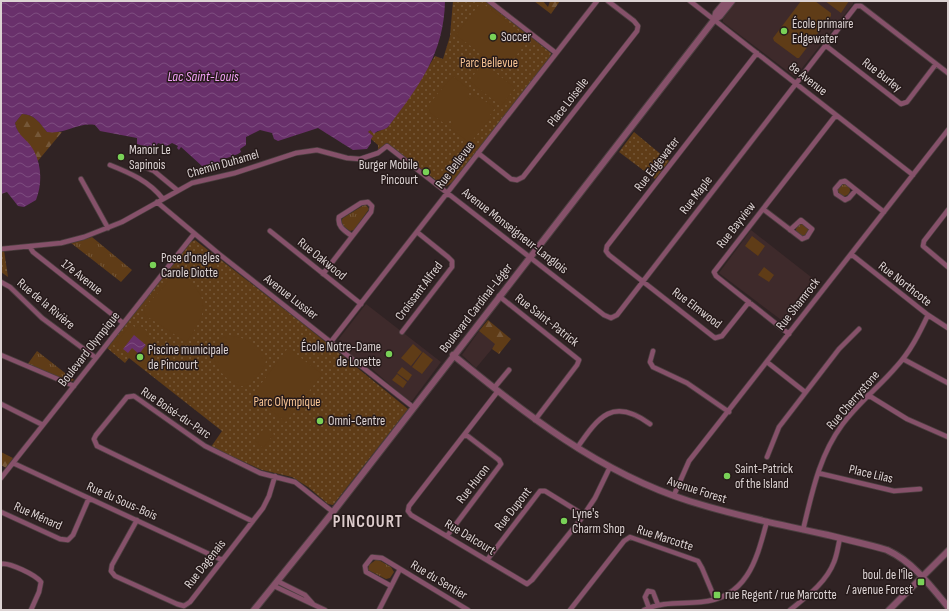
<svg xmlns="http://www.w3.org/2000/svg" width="949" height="611" font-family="'Sofia Sans Condensed',sans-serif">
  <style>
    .built { fill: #3e2a2b }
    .grass { fill: url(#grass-tufts) }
    .forest { fill: url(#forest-firs) }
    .park { fill: url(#park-dots) }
    .pitch { fill: #5f3c17 }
    .water { fill: url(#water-waves) }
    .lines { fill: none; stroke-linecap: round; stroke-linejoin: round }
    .minor-casing { stroke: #4c3f40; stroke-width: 6 }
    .tertiary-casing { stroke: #4c3f40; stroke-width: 8 }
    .minor { stroke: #86516a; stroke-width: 4.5 }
    .tertiary { stroke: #86516a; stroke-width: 6 }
    .poi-dot { fill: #79d157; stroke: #261a1a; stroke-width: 1.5 }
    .labels { text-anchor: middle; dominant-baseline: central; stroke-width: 3; stroke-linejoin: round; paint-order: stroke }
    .poi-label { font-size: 13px; fill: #dcd3d3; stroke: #261a1a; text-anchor: start }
    .park-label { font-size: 13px; fill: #f8c493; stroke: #261a1a }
    .street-label { font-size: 13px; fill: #dcd3d3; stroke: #261a1a }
    .water-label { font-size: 14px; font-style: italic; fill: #f2a0f5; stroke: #261a1a }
    .district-label { font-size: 17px; font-weight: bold; letter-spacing: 1px; fill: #dccbcb; stroke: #261a1a }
  </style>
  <defs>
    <pattern id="grass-tufts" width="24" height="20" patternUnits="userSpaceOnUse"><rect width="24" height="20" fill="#5f3c17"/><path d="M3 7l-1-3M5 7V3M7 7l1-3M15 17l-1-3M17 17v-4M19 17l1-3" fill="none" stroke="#755738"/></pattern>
    <pattern id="forest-firs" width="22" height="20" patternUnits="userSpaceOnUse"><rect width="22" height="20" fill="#5f3c17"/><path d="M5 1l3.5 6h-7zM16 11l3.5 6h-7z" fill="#755738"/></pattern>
    <pattern id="park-dots" width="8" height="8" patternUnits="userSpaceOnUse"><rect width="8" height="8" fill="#5f3c17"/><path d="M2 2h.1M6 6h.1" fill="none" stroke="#755738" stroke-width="1.8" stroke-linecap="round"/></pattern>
    <pattern id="water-waves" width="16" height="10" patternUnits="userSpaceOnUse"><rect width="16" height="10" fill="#69306b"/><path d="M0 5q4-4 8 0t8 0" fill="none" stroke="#7e4d7f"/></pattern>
  </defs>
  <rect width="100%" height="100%" fill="#302324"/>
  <path class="built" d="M737,1H853V4L795,77L723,22V19Z
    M751,230L820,284L788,325L719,273Z
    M366,304L441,362L412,401H408L371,368L360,364L339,347L340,344L338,340Z
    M479,331L496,344L476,368L462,355Z"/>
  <path class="grass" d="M838 190a6 6 0 1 1 12 0a6 6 0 1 1-12 0Z
    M364,205H366L369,209L354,230L350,231L343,226L341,221L343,218Z
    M796 230a6 6 0 1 1 12 0a6 6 0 1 1-12 0Z
    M92,237L132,270L121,282L71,243Z
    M37,351L74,380L70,382L27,365Z
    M377,559L391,567L394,572L390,578L386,579L368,570L369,565Z"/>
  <path class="forest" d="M534,1H543L548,7L550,1H560L551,14Z
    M22,114C34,114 40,123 47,132H62L37,162C32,144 18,139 15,123Z
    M488,320L511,339L499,354L492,349L495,344L479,331Z
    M1,452L13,458L6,468L1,465Z"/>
  <path class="park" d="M453,1H485L551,53L550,57L454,181L445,187L387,143L378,150V145L371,139L368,132L369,130L375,133L388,127L415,89L435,56L443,59L450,36Z
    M634,132L669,161L655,179L619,152Z
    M195,240L302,323L408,409L333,505L328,504L308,487L292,477L262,470L211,447L222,431L129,358L125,363L107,348L191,242Z
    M4,250L8,277L1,272V251Z"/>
  <path class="pitch" d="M801,1H815L831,13V16L799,58H797L774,41L773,38Z
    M825,1H849L841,13Z
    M481,2L529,39L504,71L456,35Z
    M483,63L515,88L501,106L469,81Z
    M453,76L471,91L467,96L470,99L475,94L495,108L490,115L492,116L470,143L450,128L453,123L450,120L446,125L427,110L430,105L429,104Z
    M752,236L765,246L758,256L745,246Z
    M764,267L774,275L769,282L758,275Z
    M178,271C210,296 210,311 186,342L145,315L144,308Z
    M131,324L136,328L139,325L148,332L146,335L161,346L143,368L114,345Z
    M227,336C242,335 259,345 266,358C267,367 254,381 246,386C226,389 194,344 227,336Z
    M413,344L422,352L411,366L401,358Z
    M288,348L322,374L286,422L252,396Z
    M423,352L433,360L422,374L412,367Z
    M402,367L412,375L408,381L397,373Z
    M397,374L407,382L403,388L392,380Z
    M265,427L274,434L263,448L255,441Z"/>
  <path class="water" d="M1,1H445C444,54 419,86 388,127C384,131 378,129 374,134L370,130L368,132L373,136L371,139V143L367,149L353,150L318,128L278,141L274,139L272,133L260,130L246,137V145L240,149L241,152C233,158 223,156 218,165L202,166L181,147L179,150L177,148L178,146L172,143L167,146L158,143L156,146L151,148L137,144V138L100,131L95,125C78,122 64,135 47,132C40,123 34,114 22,114L15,123C17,136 29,140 34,151C42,166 42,185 36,200L24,207L18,206L7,192L1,194Z
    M134,335L146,345L139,354L132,348L128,353L123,349Z"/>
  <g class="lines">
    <defs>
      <path id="minor" d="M489,1L556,53
        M690,1L913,175
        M825,45L901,104L907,102L936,64
        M478,153L511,179L517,180L523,177L637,31L638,26L634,21L608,1
        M110,165C130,173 149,181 163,199
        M144,167L154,171L177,190
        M81,179L108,228
        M856,190L849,198L845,200L836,194L835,189L841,182L845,181L884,212
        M157,202L219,254L413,407
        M763,209L801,238L802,239L807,237L812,229L801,220L790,230
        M948,210L924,241L923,246L948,267
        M270,231L361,304
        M30,247L33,252L123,323
        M1,249L61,243L84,237L122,222L192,183L235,173L296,153L317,150L347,158L360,159L378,153L387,146L604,315L611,318L617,315L856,6H861L948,73
        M851,254L928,315L948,328
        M323,274L371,212L372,206L368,202L361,203L339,217C337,227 345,231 352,236
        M1,282L10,287L42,318L96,358
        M499,296L579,360L577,365L535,420
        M749,302L722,336L715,338L609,255L606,251L607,246L757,53
        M402,332L452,267V261L448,257L417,232
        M789,334L716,276L714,272L836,115
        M330,343L597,1
        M653,351L650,362L653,367L687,383L729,412
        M1,355L74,386
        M903,359L948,383
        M767,362L805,392
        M494,388L509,370
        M498,391L409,506L408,511L411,515L527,584L532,580L581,519L595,498L610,467
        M868,395L907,419L948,437
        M1,404L43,425
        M577,448C599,416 613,397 650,424
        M767,457L779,427L839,349L859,329
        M13,463L222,560
        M818,473L894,491L920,489
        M1,478L194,234
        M674,495L689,461L948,130
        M1,512L60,539L68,540L73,535L89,498
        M137,520L112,565L111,571L115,576L177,604L184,606L190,602L263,508L269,496L275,476
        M252,521L97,446L94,439L96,435L127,397L134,396L205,446L260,473L295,482L333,512
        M803,530C812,493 819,456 842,425C858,403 879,387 896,367C910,352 919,334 928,315
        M447,536L501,464L499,460L465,434
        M487,560L540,491H545L584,515
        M1,564C9,562 36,575 41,582L39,592L31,610
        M277,581L305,595L313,604
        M274,586L325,610
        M391,586L366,572L365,566L372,557L382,558L468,610
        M649,608L645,597L648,591L653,592L658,605
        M379,610L400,569
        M570,610L624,541L630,537L698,561L702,568L715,599
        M644,610C663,601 681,604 701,602C748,598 757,558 767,521
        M790,610C806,597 826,583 834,562C837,555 838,546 840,538"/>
      <path id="tertiary" d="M714,20L716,13L726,1
        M453,355C526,414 598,472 689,501C734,515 781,525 828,535C847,540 867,544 887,550C913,562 930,585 948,607
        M254,610L333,512L714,20L720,16L732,1
        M889,610L948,551"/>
    </defs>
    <use href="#minor" class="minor-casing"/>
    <use href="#tertiary" class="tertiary-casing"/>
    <use href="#minor" class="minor"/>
    <use href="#tertiary" class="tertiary"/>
  </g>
  <g class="poi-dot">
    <circle cx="784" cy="31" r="4"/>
    <circle cx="493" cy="37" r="4"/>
    <circle cx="121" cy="157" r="4"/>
    <circle cx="426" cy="172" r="4"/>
    <circle cx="153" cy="265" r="4"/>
    <circle cx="389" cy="354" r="4"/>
    <circle cx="140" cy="357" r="4"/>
    <circle cx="320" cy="421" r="4"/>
    <circle cx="727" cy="476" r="4"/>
    <circle cx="564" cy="521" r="4"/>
    <rect x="917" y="578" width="8" height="8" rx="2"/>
    <rect x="713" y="591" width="8" height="8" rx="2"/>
  </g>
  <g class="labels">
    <g class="poi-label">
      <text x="792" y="24">École primaire<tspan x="792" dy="15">Edgewater</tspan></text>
      <text x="501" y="37">Soccer</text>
      <text x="129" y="150">Manoir Le<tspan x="129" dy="15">Sapinois</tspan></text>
      <text x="418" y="165" text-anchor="end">Burger Mobile<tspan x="418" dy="15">Pincourt</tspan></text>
      <text x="161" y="258">Pose d'ongles<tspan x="161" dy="15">Carole Diotte</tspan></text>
      <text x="381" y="347" text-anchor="end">École Notre-Dame<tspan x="381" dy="15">de Lorette</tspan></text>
      <text x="148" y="350">Piscine municipale<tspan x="148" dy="15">de Pincourt</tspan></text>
      <text x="328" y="421">Omni-Centre</text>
      <text x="735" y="469">Saint-Patrick<tspan x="735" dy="15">of the Island</tspan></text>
      <text x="572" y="514">Lyne's<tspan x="572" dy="15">Charm Shop</tspan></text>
      <text x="913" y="575" text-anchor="end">boul. de l'Île<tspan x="913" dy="15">/ avenue Forest</tspan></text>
      <text x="725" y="595">rue Regent / rue Marcotte</text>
    </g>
    <g class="park-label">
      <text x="489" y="63">Parc Bellevue</text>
      <text x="287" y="402">Parc Olympique</text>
    </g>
    <g class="street-label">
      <text transform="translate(882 75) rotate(38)">Rue Burley</text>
      <text transform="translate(808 79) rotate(38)">8e Avenue</text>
      <text transform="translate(568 102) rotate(-52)">Place Loiselle</text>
      <text transform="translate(223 164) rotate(-16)">Chemin Duhamel</text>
      <text transform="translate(657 164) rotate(-52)">Rue Edgewater</text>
      <text transform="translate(455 165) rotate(-53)">Rue Bellevue</text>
      <text transform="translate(696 195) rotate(-52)">Rue Maple</text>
      <text transform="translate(736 225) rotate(-52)">Rue Bayview</text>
      <text transform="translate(515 231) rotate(38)">Avenue Monseigneur-Langlois</text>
      <text transform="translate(322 259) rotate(39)">Rue Oakwood</text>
      <text transform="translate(82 277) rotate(38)">17e Avenue</text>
      <text transform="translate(905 284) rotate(38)">Rue Northcote</text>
      <text transform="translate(419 291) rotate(-53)">Croissant Alfred</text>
      <text transform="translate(291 297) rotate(38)">Avenue Lussier</text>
      <text transform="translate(46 304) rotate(40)">Rue de la Rivière</text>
      <text transform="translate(798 304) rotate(-52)">Rue Shamrock</text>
      <text transform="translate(476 308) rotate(-52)">Boulevard Cardinal-Léger</text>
      <text transform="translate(697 308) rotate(37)">Rue Elmwood</text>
      <text transform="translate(547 320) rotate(38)">Rue Saint-Patrick</text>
      <text transform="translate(89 349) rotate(-52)">Boulevard Olympique</text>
      <text transform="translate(853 400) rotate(-49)">Rue Cherrystone</text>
      <text transform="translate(176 413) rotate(34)">Rue Boisé-du-Parc</text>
      <text transform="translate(871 474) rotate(13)">Place Lilas</text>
      <text transform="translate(473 484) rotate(-52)">Rue Huron</text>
      <text transform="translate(697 490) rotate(18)">Avenue Forest</text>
      <text transform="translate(122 501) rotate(24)">Rue du Sous-Bois</text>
      <text transform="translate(513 509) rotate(-52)">Rue Dupont</text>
      <text transform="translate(38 516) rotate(24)">Rue Ménard</text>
      <text transform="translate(470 537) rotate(31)">Rue Dalcourt</text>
      <text transform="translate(665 538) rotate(18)">Rue Marcotte</text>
      <text transform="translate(205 564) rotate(-52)">Rue Dagenais</text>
      <text transform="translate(439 580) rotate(31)">Rue du Sentier</text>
    </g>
    <g class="water-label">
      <text x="203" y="76">Lac Saint-Louis</text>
    </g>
    <g class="district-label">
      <text x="368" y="522">PINCOURT</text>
    </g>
  </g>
  <rect width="949" height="611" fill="none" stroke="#dcd3d3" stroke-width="4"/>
</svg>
